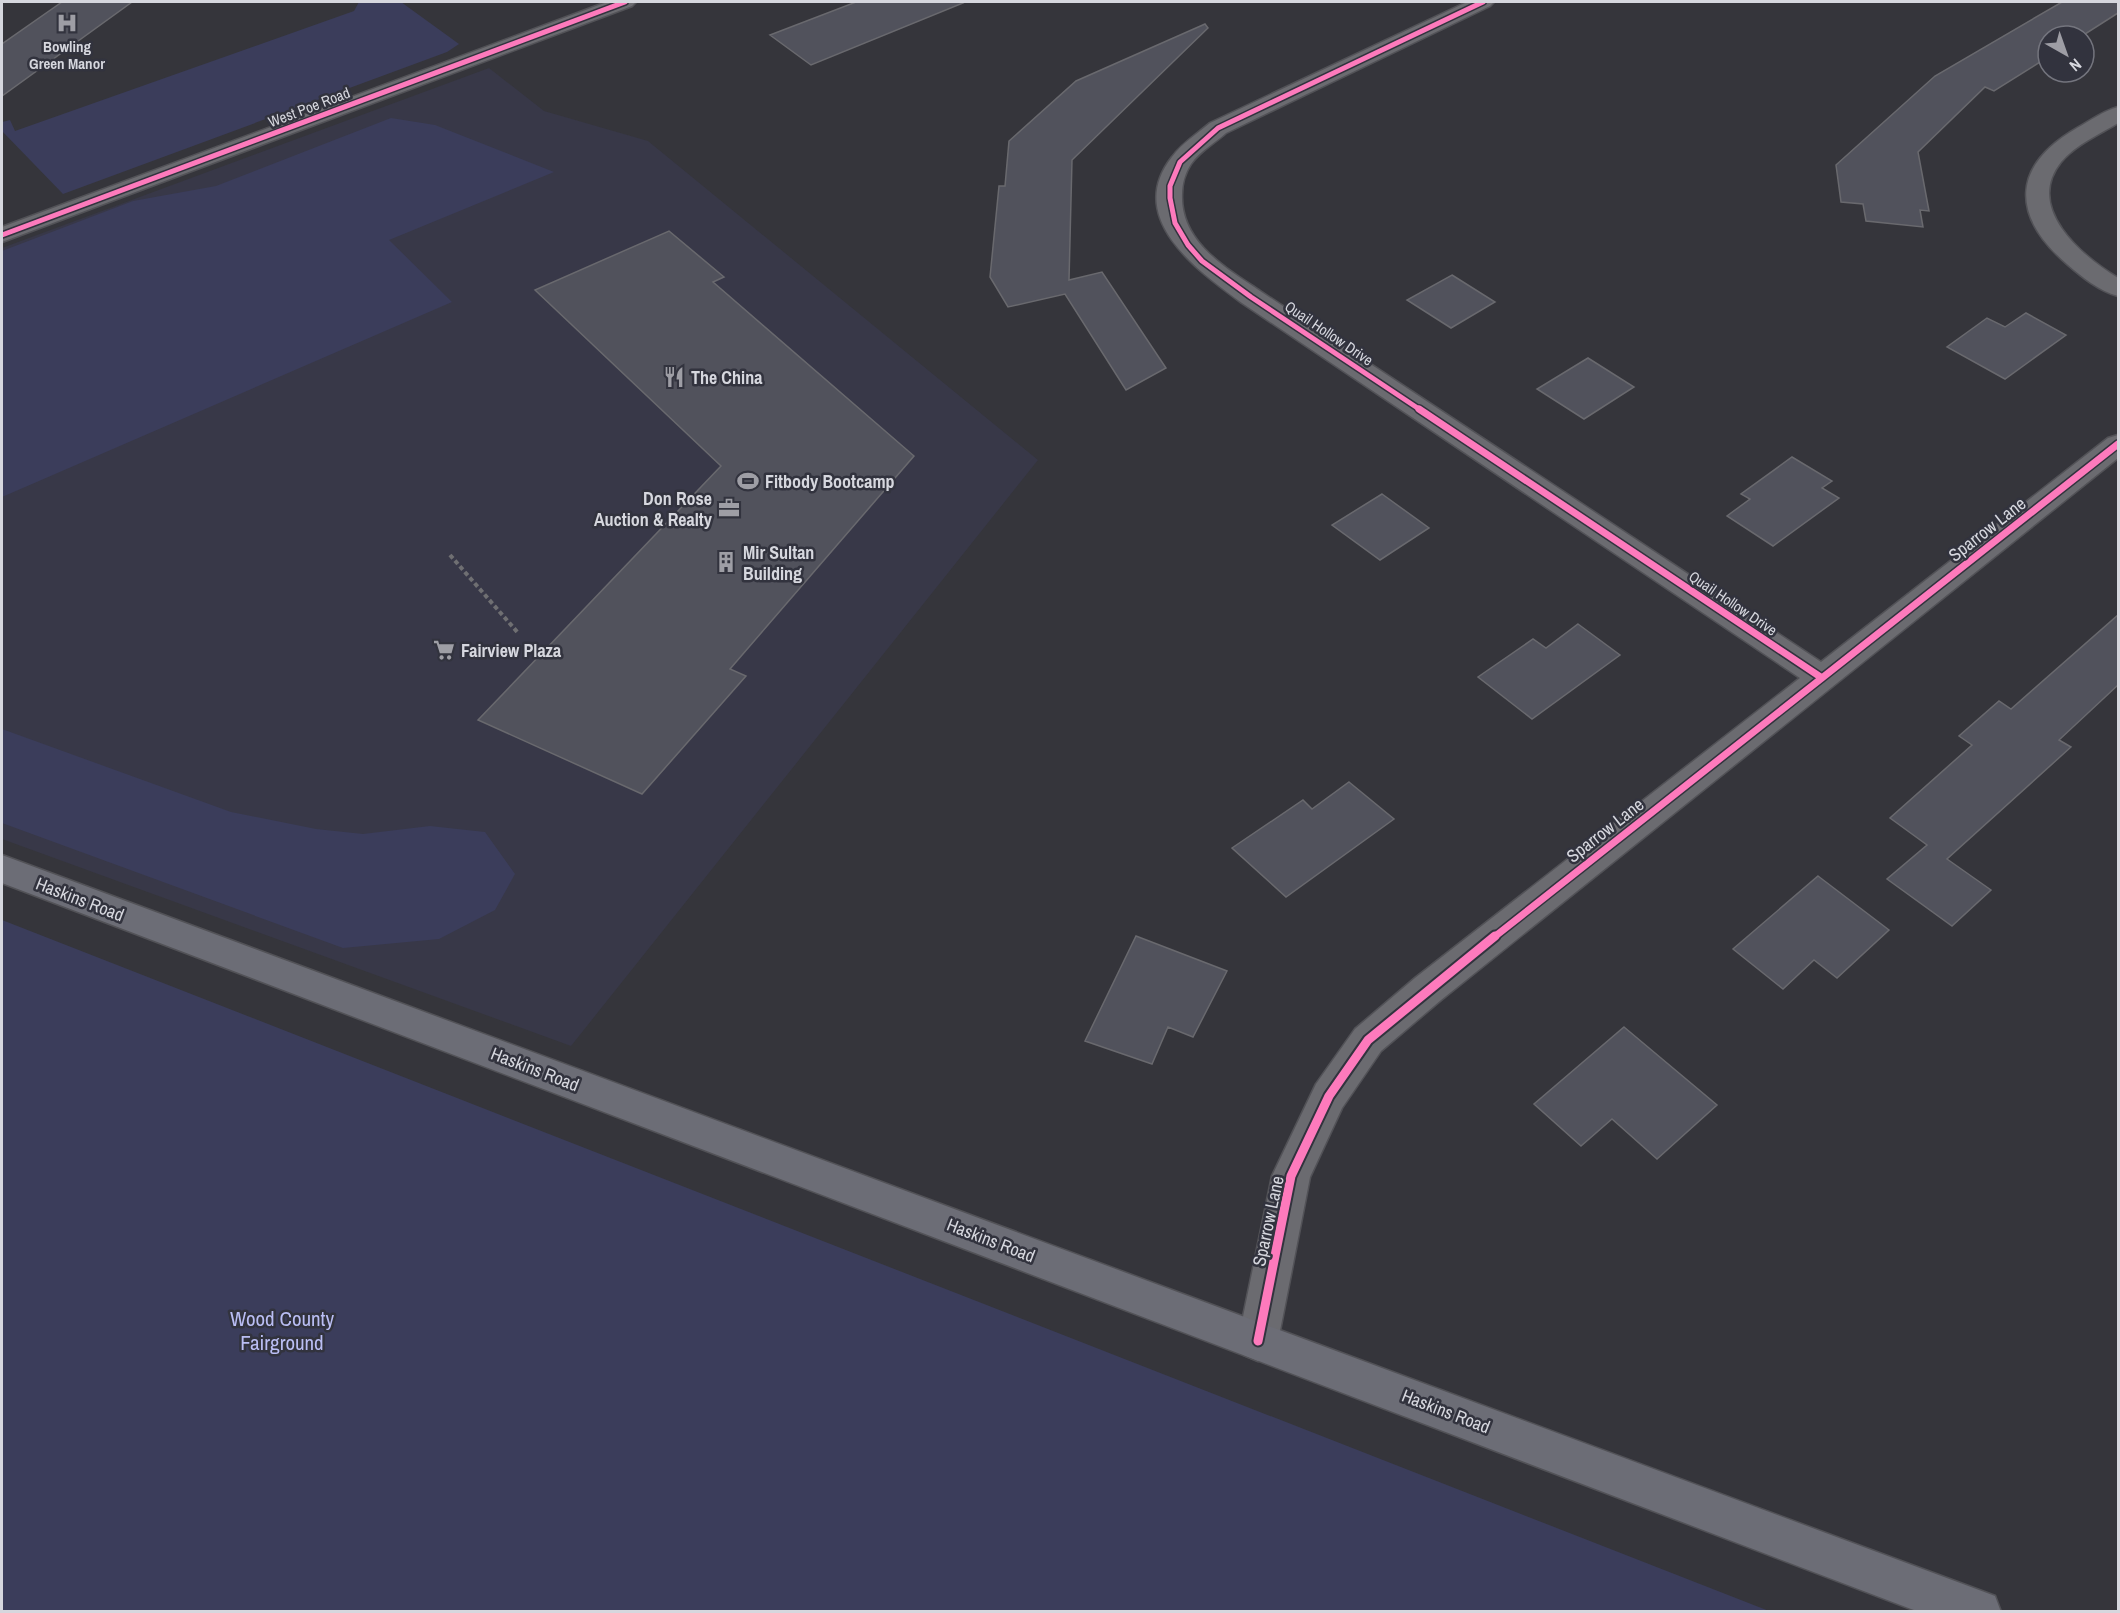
<svg xmlns="http://www.w3.org/2000/svg" width="2120" height="1613" font-family="'Archivo Narrow',sans-serif">
  <style>
    .built { fill: #383848 }
    .green { fill: #3b3d5b }
    .building { fill: #51525c; stroke: #69696e; stroke-width: 1.5 }
    .lines { fill: none; stroke-linecap: round; stroke-linejoin: round }
    .minor-casing { stroke: #525257; stroke-width: 3 }
    .major-casing { stroke: #525257; stroke-width: 3 }
    .path { stroke: #6f6f72; stroke-width: 4; stroke-dasharray: 4.5 3; stroke-linecap: butt }
    .minor { fill: #6b6b70; fill-rule: evenodd }
    .major { fill: #6c6d76; fill-rule: evenodd }
    .cycleway-far2-casing { stroke: #32333e; stroke-width: 8 }
    .cycleway-far1-casing { stroke: #32333e; stroke-width: 10 }
    .cycleway-casing { stroke: #32333e; stroke-width: 13 }
    .cycleway-far2 { stroke: #fd7abc; stroke-width: 5 }
    .cycleway-far1 { stroke: #fd7abc; stroke-width: 7 }
    .cycleway { stroke: #fd7abc; stroke-width: 9 }
    .labels { text-anchor: middle; dominant-baseline: central; stroke-width: 5; stroke-linejoin: round; paint-order: stroke }
    .far-poi-label { font-size: 15px; font-weight: bold; fill: #d6d7de; stroke: #32333e }
    .far-street-label { font-size: 15px; fill: #d6d7de; stroke: #32333e }
    .poi-label { font-size: 18px; font-weight: bold; fill: #d6d7de; stroke: #32333e; text-anchor: start }
    .street-label { font-size: 18px; fill: #d6d7de; stroke: #32333e }
    .near-park-label { font-size: 21px; fill: #babef4; stroke: #32333e }
  </style>
  <rect width="100%" height="100%" fill="#35353b"/>
  <path class="built" d="M489,68L544,111L648,141L1038,460L571,1046L2,839V248Z"/>
  <path class="green" d="M359,2H401L459,44L447,52L63,194L2,131V122L10,120L15,131L354,11Z
    M391,118L435,125L554,172L389,240L452,302L2,497V251L133,201L216,186Z
    M2,729L231,812L316,829L363,834L430,826L485,832L515,874L495,910L439,939L343,948L2,823Z
    M2,920L1769,1611H2Z"/>
  <path class="building" d="M62,2H132L2,96V44Z
    M856,2H962L963,3L811,65L770,35Z
    M2062,2H2118V13L2082,36H2048V57L1994,91L1985,87L1918,152L1929,211L1920,210L1923,227L1866,221L1863,204L1841,202L1836,165L1935,76Z
    M1205,24L1208,28L1072,160L1069,280L1102,272L1166,368L1126,390L1065,294L1008,307L990,277L999,186H1005L1009,141L1076,81Z
    M669,231L724,277L713,282L914,456L730,669L746,676L642,794L478,720L721,466L535,290Z
    M1452,275L1495,302L1451,328L1407,300Z
    M2026,313L2066,335L2005,379L1947,347L1987,318L2005,327Z
    M1588,358L1634,387L1584,419L1537,389Z
    M1792,457L1832,481L1822,488L1839,498L1773,546L1727,516L1750,499L1741,494Z
    M1382,494L1429,528L1380,560L1332,525Z
    M2118,615V685L2059,740L2071,747L1947,859L1991,890L1952,926L1887,879L1927,845L1890,818L1972,745L1959,736L1999,701L2011,709Z
    M1578,624L1620,655L1532,719L1478,677L1533,639L1546,648Z
    M1349,782L1394,819L1286,897L1232,848L1303,800L1312,809Z
    M1818,876L1889,930L1837,978L1814,960L1783,989L1733,949Z
    M1136,936L1227,971L1193,1037L1168,1027L1152,1064L1085,1041Z
    M1624,1027L1717,1105L1657,1159L1612,1119L1581,1146L1534,1104Z"/>
  <g class="lines">
    <defs>
      <path id="minor" d="M607,2H636L632,6L2,242V227Z
        M1467,2H1494L1490,6L1226,133C1215,143 1200,151 1191,164C1185,173 1182,184 1182,194C1180,242 1226,268 1260,291L1821,662L2108,438L2118,435V458L1441,1000L1381,1051L1342,1108L1310,1177L1278,1341L1272,1355L1258,1361L1244,1355L1238,1341L1272,1176L1316,1084L1355,1029L1415,978L1800,678L1242,303C1198,271 1124,218 1172,157C1182,143 1197,134 1210,123Z
        M2118,107V123C2100,134 2075,145 2061,162C2024,208 2082,256 2118,278V296C2099,291 2082,277 2067,264C2011,216 2011,166 2077,128C2090,121 2103,111 2118,107Z"/>
      <path id="major" d="M2,855L1979,1590L1995,1596L2001,1612H1919L2,883Z"/>
    </defs>
    <use href="#minor" class="minor-casing"/>
    <use href="#major" class="major-casing"/>
    <path class="path" d="M450,555L519,634"/>
    <use href="#minor" class="minor"/>
    <use href="#major" class="major"/>
    <defs>
      <path id="cycleway-far2" d="M2,235L625,2
        M1422,411L1251,297L1202,261L1188,245L1175,223L1170,198V186L1180,162L1218,128L1483,2"/>
      <path id="cycleway-far1" d="M1419,409L1822,678
        M1493,938L2118,444"/>
      <path id="cycleway" d="M1258,1341L1291,1176L1329,1096L1368,1040L1495,936"/>
    </defs>
    <use href="#cycleway-far2" class="cycleway-far2-casing"/>
    <use href="#cycleway-far1" class="cycleway-far1-casing"/>
    <use href="#cycleway" class="cycleway-casing"/>
    <use href="#cycleway-far2" class="cycleway-far2"/>
    <use href="#cycleway-far1" class="cycleway-far1"/>
    <use href="#cycleway" class="cycleway"/>
  </g>
  <defs>
    <symbol id="hospital-bare" viewBox="-9 -9 18 18"><path d="M-5-5h3v3.5h4V-5h3V5h-3V1.5h-4V5h-3Z" fill="#9e9ea5" stroke="#32333e" stroke-width="2.5" paint-order="stroke"/></symbol>
    <symbol id="restaurant-bare" viewBox="-9 -9 18 18"><path d="M-5-6h1v4h1v-4h1v4h1v-4h1v5L-1.5 .5V6h-2V.5L-5-1ZM5-6V6H3V1.5H1.5Q1.5-4 5-6Z" fill="#9e9ea5" stroke="#32333e" stroke-width="2.5" paint-order="stroke"/></symbol>
    <symbol id="stadium-bare" viewBox="-9 -9 18 18"><path d="M0-5a6.5 5 0 1 0 0 10a6.5 5 0 1 0 0-10ZM-3.5-1.8h7v3.6h-7Z" fill="#9e9ea5" stroke="#32333e" stroke-width="2.5" paint-order="stroke"/></symbol>
    <symbol id="office-bare" viewBox="-9 -9 18 18"><path d="M-6-3h4V-5.5h4V-3h4V5H-6ZM-1-4.5V-3h2v-1.5ZM-6 0V1H6V0Z" fill="#9e9ea5" stroke="#32333e" stroke-width="2.5" paint-order="stroke"/></symbol>
    <symbol id="building-bare" viewBox="-9 -9 18 18"><path d="M-4-6H4V6H1V3H-1V6H-4ZM-2.5-4.3h1.7v1.8h-1.7ZM.8-4.3h1.7v1.8H.8ZM-2.5-1h1.7V.8h-1.7ZM.8-1h1.7V.8H.8Z" fill="#9e9ea5" stroke="#32333e" stroke-width="2.5" paint-order="stroke"/></symbol>
    <symbol id="supermarket-bare" viewBox="-9 -9 18 18"><path d="M-6-5.5h2.5l.6 2H6L4.5 2H-2.5L-4.4-4H-6ZM-1.5 3.2a1.3 1.3 0 1 0 .1 0ZM3 3.2a1.3 1.3 0 1 0 .1 0Z" fill="#9e9ea5" stroke="#32333e" stroke-width="2.5" paint-order="stroke"/></symbol>
  </defs>
  <g fill-rule="evenodd">
    <use href="#hospital-bare" x="52" y="8" width="30" height="30"/>
    <use href="#restaurant-bare" x="659" y="362" width="30" height="30"/>
    <use href="#stadium-bare" x="733" y="466" width="30" height="30"/>
    <use href="#office-bare" x="714" y="493" width="30" height="30"/>
    <use href="#building-bare" x="711" y="547" width="30" height="30"/>
    <use href="#supermarket-bare" x="429" y="635" width="30" height="30"/>
  </g>
  <g class="labels">
    <g class="far-poi-label">
      <text x="67" y="46">Bowling<tspan x="67" dy="17">Green Manor</tspan></text>
    </g>
    <g class="far-street-label">
      <text transform="translate(309 107) rotate(-21)">West Poe Road</text>
      <text transform="translate(1329 333) rotate(34)">Quail Hollow Drive</text>
      <text transform="translate(1733 603) rotate(34)">Quail Hollow Drive</text>
    </g>
    <g class="poi-label">
      <text x="691" y="377">The China</text>
      <text x="765" y="481">Fitbody Bootcamp</text>
      <text x="712" y="498" text-anchor="end">Don Rose<tspan x="712" dy="21">Auction &amp; Realty</tspan></text>
      <text x="743" y="552">Mir Sultan<tspan x="743" dy="21">Building</tspan></text>
      <text x="461" y="650">Fairview Plaza</text>
    </g>
    <g class="street-label">
      <text transform="translate(1987 529) rotate(-38)">Sparrow Lane</text>
      <text transform="translate(1605 830) rotate(-38)">Sparrow Lane</text>
      <text transform="translate(80 899) rotate(21)">Haskins Road</text>
      <text transform="translate(535 1069) rotate(21)">Haskins Road</text>
      <text transform="translate(1268 1221) rotate(-78)">Sparrow Lane</text>
      <text transform="translate(991 1240) rotate(21)">Haskins Road</text>
      <text transform="translate(1446 1411) rotate(21)">Haskins Road</text>
    </g>
    <g class="near-park-label">
      <text x="282" y="1318">Wood County<tspan x="282" dy="24">Fairground</tspan></text>
    </g>
  </g>
  <rect width="2120" height="1613" fill="none" stroke="#d6d7de" stroke-width="6"/>
  <g transform="translate(2066 54) rotate(140)"><circle r="28" fill="#32333e" stroke="#74757e" stroke-width="1.5"/>
  <path d="M0-4.5L10 22L0 15L-10 22Z" fill="#9e9ea5"/>
  <text y="-9" font-size="16" font-weight="bold" text-anchor="middle" fill="#d6d7de">N</text>
  </g>
</svg>
